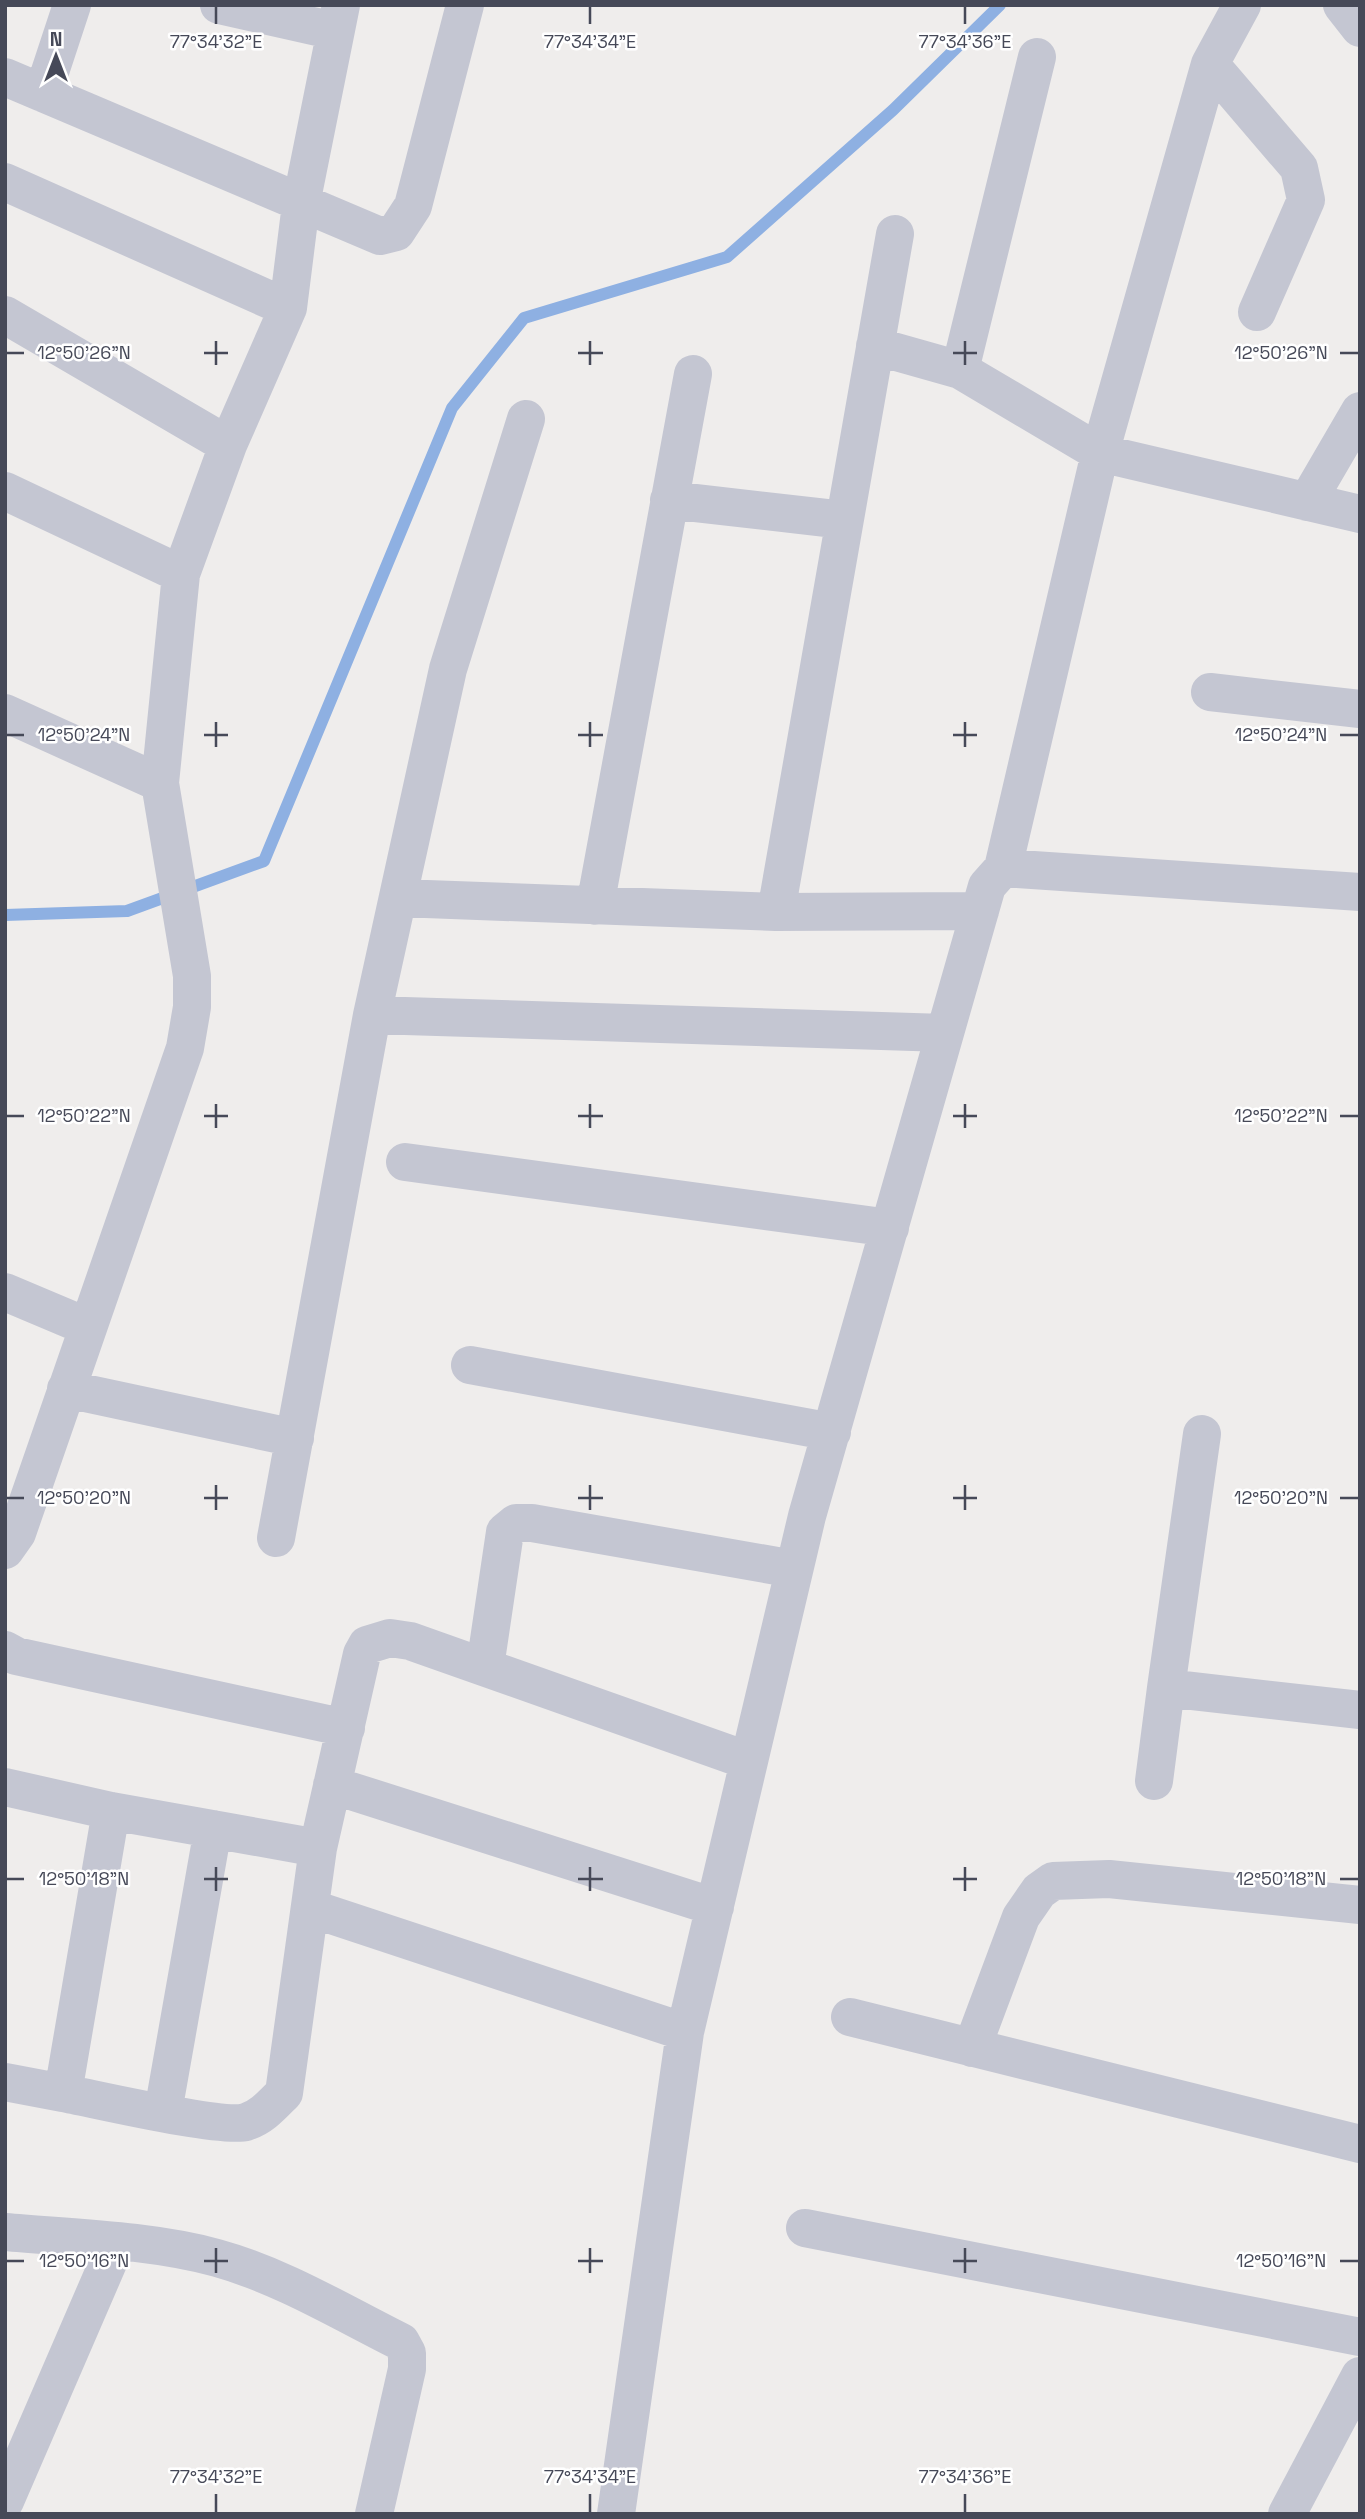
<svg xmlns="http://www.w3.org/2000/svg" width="1365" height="2519" font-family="'Space Grotesk',sans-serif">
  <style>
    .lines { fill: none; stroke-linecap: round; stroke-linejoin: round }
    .stream { stroke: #8eb0e2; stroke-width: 12 }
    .street { stroke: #c4c6d2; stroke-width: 38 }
    .ticks { fill: none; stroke: #464958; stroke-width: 2.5 }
    .ticks-label { font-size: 18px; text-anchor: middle; fill: #464958; stroke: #fff; stroke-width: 5; stroke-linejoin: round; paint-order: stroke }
  </style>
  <rect width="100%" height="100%" fill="#efedec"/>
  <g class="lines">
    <path class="stream" d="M5,915L127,911L264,861L452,408L524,318L727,257L893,110L1000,5"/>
    <path class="street" d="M219,5L335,31
      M1342,5L1360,28
      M1210,64L1299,168L1306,200L1257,312
      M5,77L380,236L396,232L413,206L465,5
      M43,93L72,5
      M5,182L288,308
      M5,315L228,445
      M875,346L960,370L1100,453L1360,514
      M960,370L1037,57
      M5,491L181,574
      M669,500L844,520
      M1307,502L1360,411
      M1210,692L1360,709
      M5,713L160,783
      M1003,868L1100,453L1210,64L1242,5
      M399,898L776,912L980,911
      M595,906L693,374
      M776,912L895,234
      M372,1015L945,1033
      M405,1162L890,1228
      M5,1292L88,1327
      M470,1365L832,1432
      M66,1389L295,1438
      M1202,1434L1166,1688L1360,1710
      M276,1538L372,1015L448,669L526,419
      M5,1550L17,1533L185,1048L192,1007V976L160,783L181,574L228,445L288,308L301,204L341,5
      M5,1650L16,1656L346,1728
      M485,1667L505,1532L516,1523H532L794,1569
      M1154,1781L1166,1688
      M332,1785L715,1907
      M5,1787L111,1811L318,1848
      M310,1908L685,2032
      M850,2017L1360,2144
      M972,2048L1021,1917L1039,1891L1053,1881L1109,1879L1360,1905
      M5,2082L63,2093L111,1811
      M63,2093C95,2099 222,2129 246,2122C262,2117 272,2105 284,2093L318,1848L362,1654L367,1645L390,1638L410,1641L749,1761
      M163,2112L213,1829
      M805,2228L1360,2337
      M5,2232C74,2238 151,2240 217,2258C282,2276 341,2312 401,2342L407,2353V2369L374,2514
      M5,2501L117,2242
      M616,2514L685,2032L807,1516L987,886L1003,868L1360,892
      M1287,2514L1360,2376"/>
  </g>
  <path class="ticks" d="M216,7V24M590,7V24M965,7V24M216,341V365M590,341V365M965,341V365M7,353H24M204,353H228M578,353H603M953,353H977M1340,353H1358M216,722V747M590,722V747M965,722V747M7,735H24M204,735H228M578,735H603M953,735H977M1340,735H1358M216,1104V1128M590,1104V1128M965,1104V1128M7,1116H24M204,1116H228M578,1116H603M953,1116H977M1340,1116H1358M216,1485V1510M590,1485V1510M965,1485V1510M7,1498H24M204,1498H228M578,1498H603M953,1498H977M1340,1498H1358M216,1867V1891M590,1867V1891M965,1867V1891M7,1879H24M204,1879H228M578,1879H603M953,1879H977M1340,1879H1358M216,2248V2273M590,2248V2273M965,2248V2273M7,2261H24M204,2261H228M578,2261H603M953,2261H977M1340,2261H1358M216,2494V2512M590,2494V2512M965,2494V2512"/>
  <g class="ticks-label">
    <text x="216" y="48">77°34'32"E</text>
    <text x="590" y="48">77°34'34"E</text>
    <text x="965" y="48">77°34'36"E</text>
    <text x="84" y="359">12°50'26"N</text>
    <text x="1281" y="359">12°50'26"N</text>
    <text x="84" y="741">12°50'24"N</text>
    <text x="1281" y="741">12°50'24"N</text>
    <text x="84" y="1122">12°50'22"N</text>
    <text x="1281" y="1122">12°50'22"N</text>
    <text x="84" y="1504">12°50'20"N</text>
    <text x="1281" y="1504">12°50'20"N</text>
    <text x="84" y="1885">12°50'18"N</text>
    <text x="1281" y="1885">12°50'18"N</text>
    <text x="84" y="2267">12°50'16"N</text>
    <text x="1281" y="2267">12°50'16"N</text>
    <text x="216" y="2483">77°34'32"E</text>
    <text x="590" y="2483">77°34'34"E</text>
    <text x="965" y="2483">77°34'36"E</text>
  </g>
  <rect width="1365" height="2519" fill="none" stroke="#464958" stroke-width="14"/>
  <g transform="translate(56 56)" stroke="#ffffff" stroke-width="5" paint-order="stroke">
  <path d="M0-5L12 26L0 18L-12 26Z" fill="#464958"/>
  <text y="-10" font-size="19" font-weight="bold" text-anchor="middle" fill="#464958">N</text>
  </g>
</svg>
